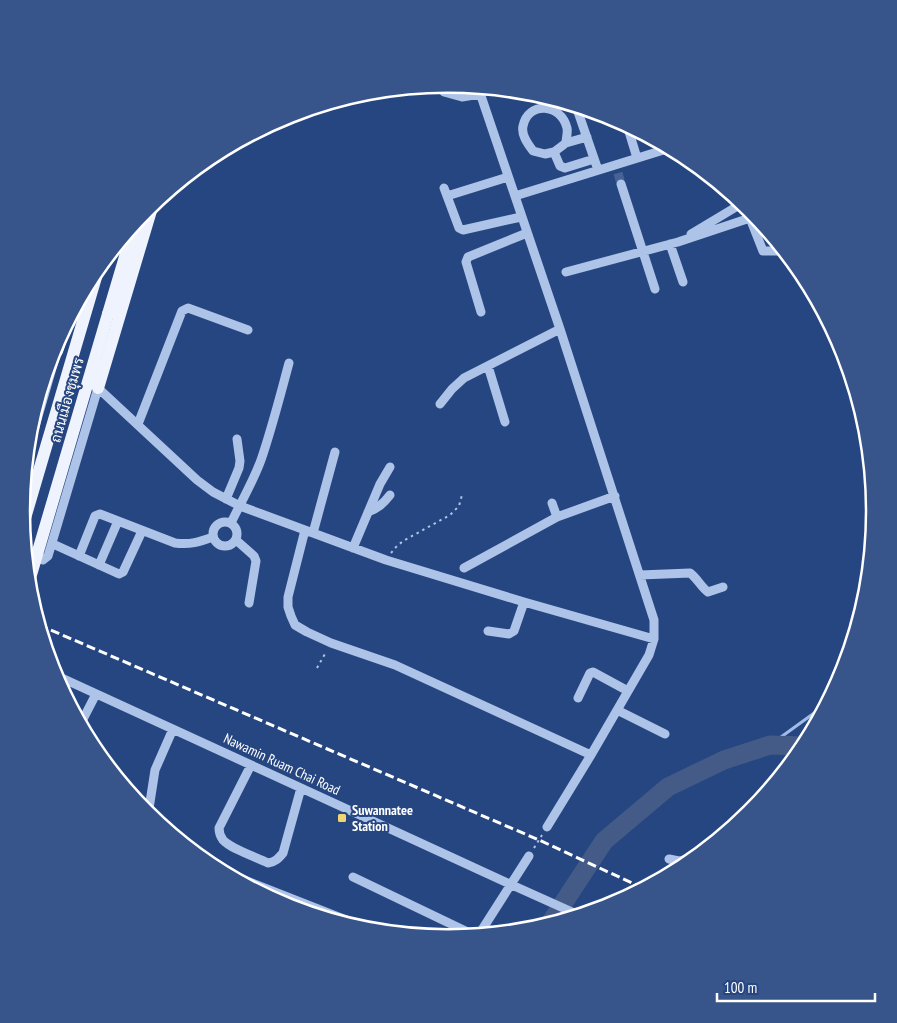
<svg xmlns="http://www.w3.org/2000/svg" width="897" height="1023" font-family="'PT Sans Narrow',Sarabun,sans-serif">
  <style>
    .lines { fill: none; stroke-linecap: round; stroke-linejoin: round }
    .stream { stroke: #a2bce7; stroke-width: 3 }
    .river { stroke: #435b86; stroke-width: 19 }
    .minor-tunnel { stroke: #476294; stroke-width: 9; stroke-dasharray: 9 4.5; stroke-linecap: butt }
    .path { stroke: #adc3e7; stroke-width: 2; stroke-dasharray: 2.5 4; stroke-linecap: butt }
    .minor { stroke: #adc3e7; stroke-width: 9 }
    .major { stroke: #eff3fd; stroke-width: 12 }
    .rail { stroke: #fff; stroke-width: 3; stroke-dasharray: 9 4; stroke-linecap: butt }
    .major-bridge { stroke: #eff3fd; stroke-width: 12 }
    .poi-dot { fill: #f0d672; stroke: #264681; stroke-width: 2 }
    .labels { text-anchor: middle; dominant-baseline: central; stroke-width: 4; stroke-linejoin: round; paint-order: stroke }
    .street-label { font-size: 14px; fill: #fff; stroke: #264681 }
    .poi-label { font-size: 14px; font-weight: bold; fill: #fff; stroke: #264681; text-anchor: start }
    .rim { fill: none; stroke: #fff; stroke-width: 2.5 }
  </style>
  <rect width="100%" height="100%" fill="#264681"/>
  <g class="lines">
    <path class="stream" d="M770,745L828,703"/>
    <path class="river" d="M549,925L604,841L668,787L724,760L770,745L805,746"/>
    <path class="minor-tunnel" d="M618,173L621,184
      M736,207L743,203"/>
    <path class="path" d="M391,553L396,547L403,541L450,515L459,506L462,495
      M317,668L326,652
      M534,848L542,835"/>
    <path class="minor" d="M478,87L560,329L654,620V639L649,655L591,755L547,827
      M444,92L462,97L480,94
      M576,106L598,170
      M627,125L637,158
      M566,143C566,138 568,133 567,128C561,103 528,101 523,126C521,135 528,144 533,151L545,154L554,152L566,143L587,137
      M554,152L560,166L565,168L594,159
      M621,184L655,289
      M444,188L459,228L463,230L521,217
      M447,196L508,177
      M515,196L670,148
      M691,234L736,207
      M670,244L683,282
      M566,272L678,242L750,218L763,251H785
      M481,312L466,262L468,257L527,233
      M488,366L505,422
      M440,404L452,389L464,378L560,329
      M138,424L182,311L188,308L248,330
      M27,454L57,351L54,348
      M226,499L239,468L240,461L237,439
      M552,503L557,517
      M368,512C378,508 383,504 390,495
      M213 534a12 12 0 1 1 24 0a12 12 0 1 1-24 0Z
      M231,523C241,502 253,482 261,460C272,428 280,396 289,363
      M305,530L288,597V607L291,616L295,625L307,632L331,643L395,665L591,755
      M313,533L335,452
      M236,540L254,556L256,561L249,603
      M53,544L119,574L123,572L142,531
      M353,548L380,484L390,467
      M25,554L43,560L48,556L98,388L197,480L213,492L240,506L386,560L524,602L654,639
      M79,556L95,516L100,514L175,543C190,545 199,542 213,537
      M99,565L118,521
      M464,568L557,517L615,496
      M640,575L690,573C697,578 701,587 708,592L723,587
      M488,631L509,634L514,631L524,602
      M53,674L512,885L581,916
      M578,698L590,673L593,672L628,691
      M617,710L665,734
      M80,725L96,694
      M251,765L219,828C219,833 220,836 223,840C231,849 256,857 268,863C275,862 278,859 283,853L301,788
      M148,815L155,770L173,729
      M669,859L679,861L699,856
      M211,867L374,931
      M353,877L476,936
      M478,936L529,856"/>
    <path class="major" d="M108,314L135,223
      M57,351L65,327
      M98,388L153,204
      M23,525L99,267"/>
    <path class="rail" d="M39,625L539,840L645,889"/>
    <path class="major-bridge" d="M28,585L108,314"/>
  </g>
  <rect class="poi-dot" x="337" y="813" width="10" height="10" rx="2.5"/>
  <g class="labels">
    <g class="street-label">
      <text transform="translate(67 400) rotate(-74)">ถนนเมืองชุมพร</text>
      <text transform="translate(282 764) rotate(25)">Nawamin Ruam Chai Road</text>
    </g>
    <g class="poi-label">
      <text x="352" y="810">Suwannatee<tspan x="352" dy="16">Station</tspan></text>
    </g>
  </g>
  <path d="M0 0H897V1023H0ZM30 511a418 418 0 1 1 836 0a418 418 0 1 1-836 0Z" fill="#37558b" fill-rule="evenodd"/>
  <path class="rim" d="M30 511a418 418 0 1 1 836 0a418 418 0 1 1-836 0Z"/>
  <path d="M717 993v8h158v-8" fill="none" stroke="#ffffff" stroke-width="2.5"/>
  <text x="724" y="993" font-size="15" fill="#ffffff" stroke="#264681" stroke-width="4" paint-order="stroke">100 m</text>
</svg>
